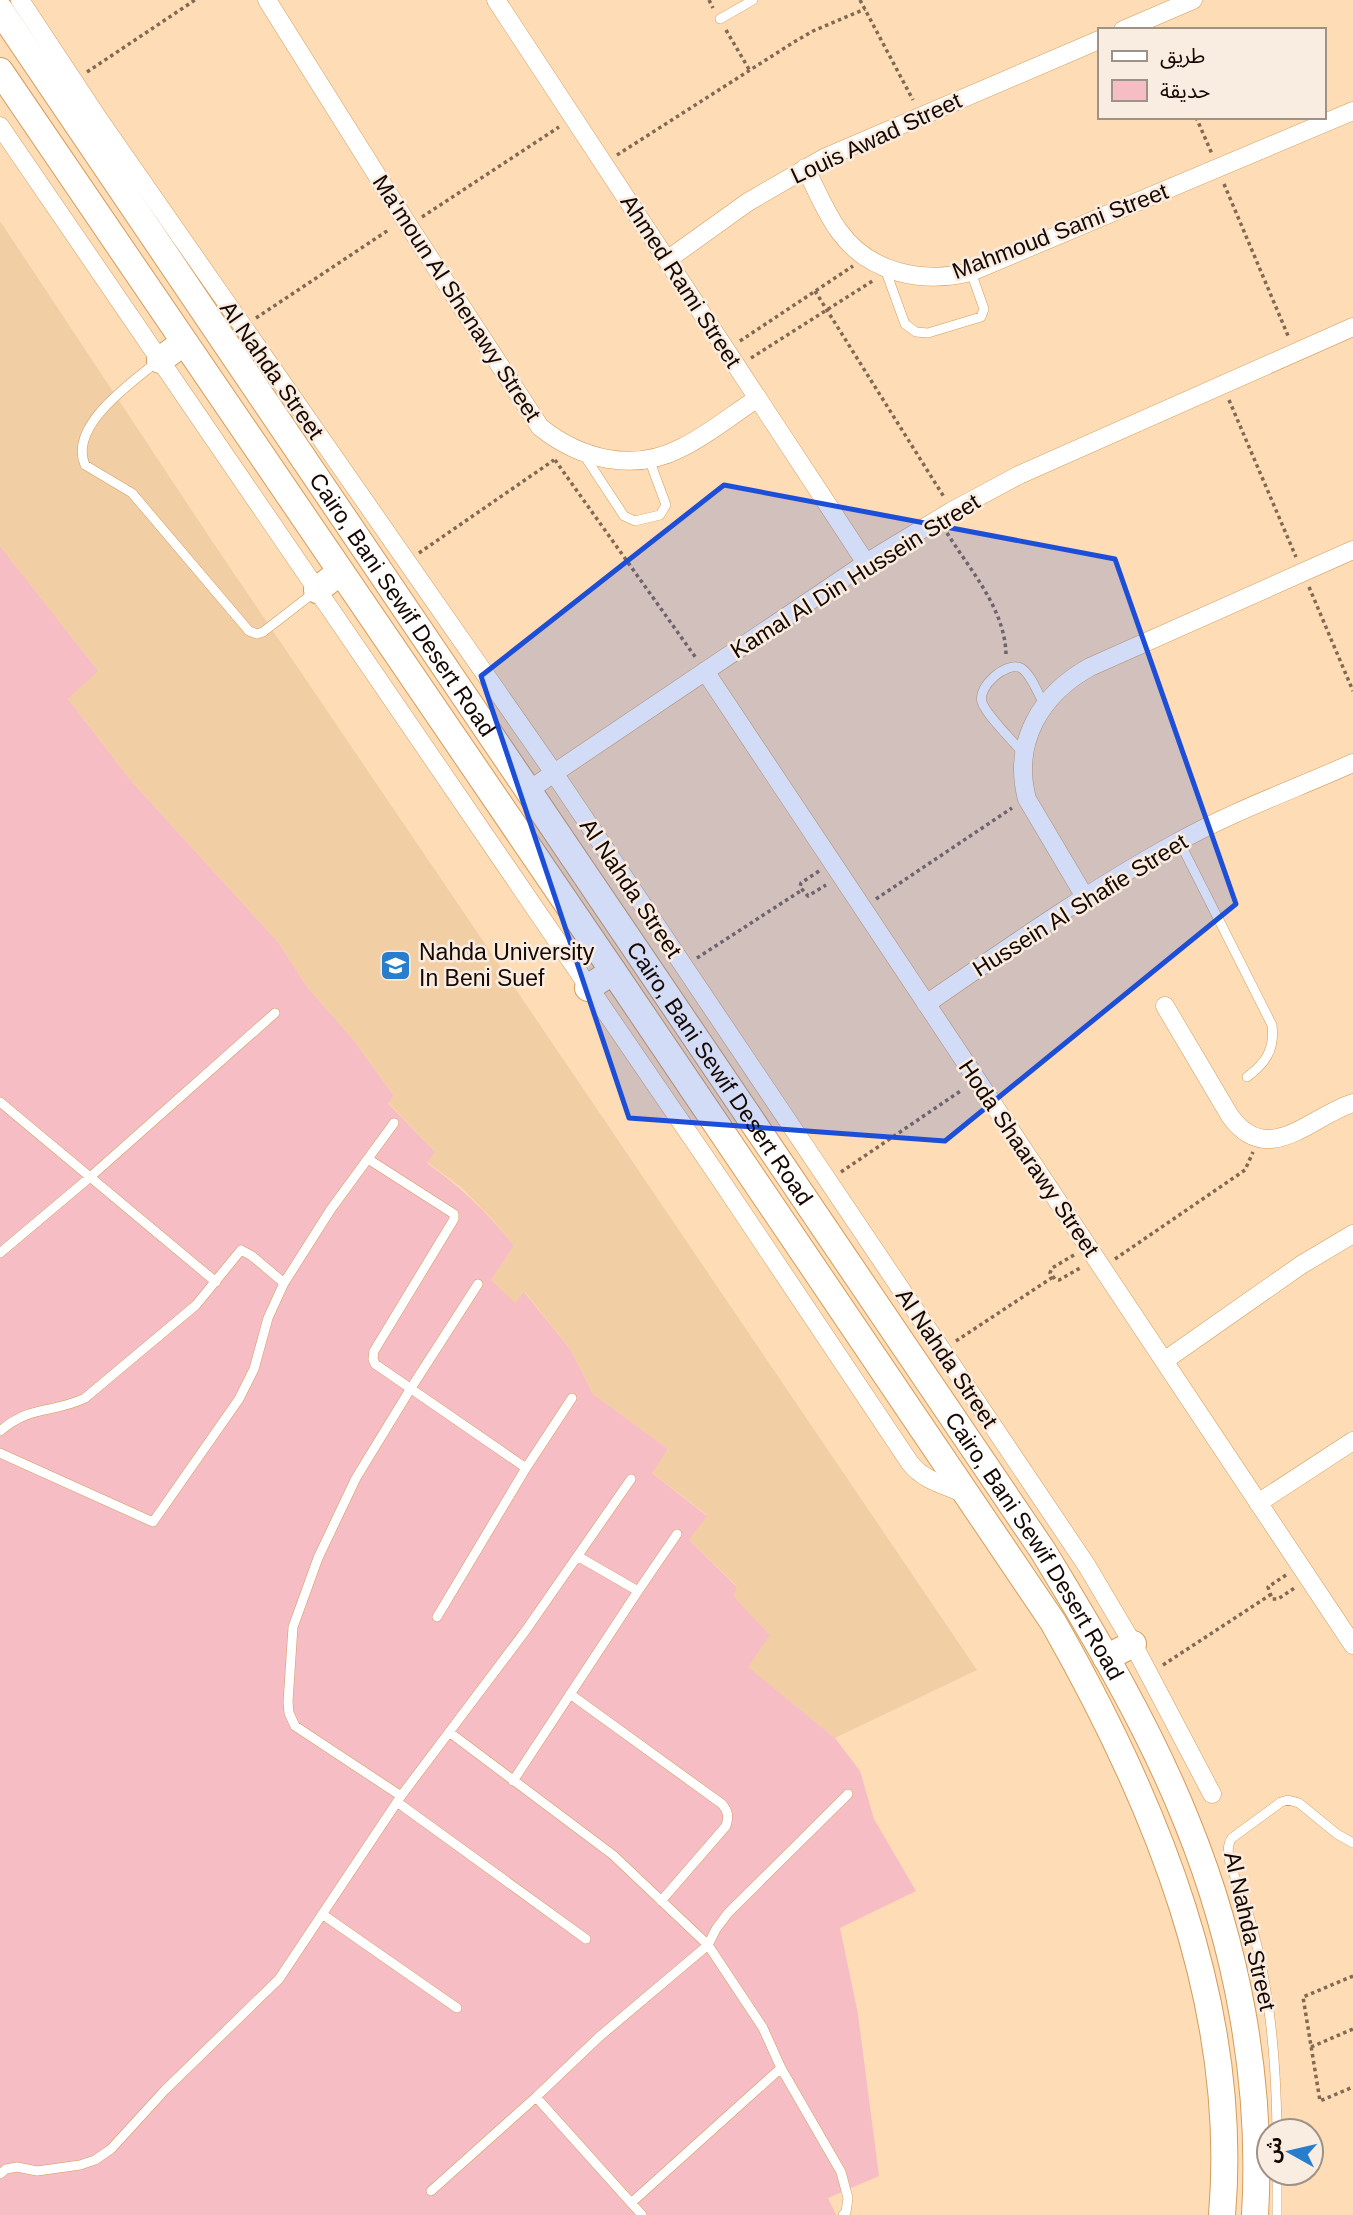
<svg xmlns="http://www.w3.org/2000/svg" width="1353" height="2215" font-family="Helvetica,'Noto Sans Arabic',sans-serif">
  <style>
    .built { fill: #f2cea5 }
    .green { fill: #f6bdc4 }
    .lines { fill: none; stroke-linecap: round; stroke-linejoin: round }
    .service-casing { stroke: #d39d5b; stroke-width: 10 }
    .minor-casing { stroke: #d39d5b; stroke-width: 19 }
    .primary-casing { stroke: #d39d5b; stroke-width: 28 }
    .path { stroke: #816953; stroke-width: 3.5; stroke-dasharray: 3.5 3.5; stroke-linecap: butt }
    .service { stroke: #fff; stroke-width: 9 }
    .minor { stroke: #fff; stroke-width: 18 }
    .primary { stroke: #fff; stroke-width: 26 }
    .marked { fill: #1d4ed8; fill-opacity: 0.2; stroke: #1d4ed8; stroke-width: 5; stroke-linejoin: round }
    .labels { text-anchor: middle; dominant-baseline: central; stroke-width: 5; stroke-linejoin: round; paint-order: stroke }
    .street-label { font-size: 23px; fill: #160700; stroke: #f9ede1 }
    .poi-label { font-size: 23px; fill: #160700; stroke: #f9ede1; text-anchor: start }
  </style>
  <rect width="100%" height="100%" fill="#fedcb5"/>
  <path class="built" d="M0,221L212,541L977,1670L835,1738L747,1667L770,1635L732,1596L737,1586L689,1540L707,1515L651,1472L668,1449L593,1394L570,1349L525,1292L515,1304L491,1280L514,1246L492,1219L461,1187L427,1162L435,1152L388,1102L394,1096L352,1038L307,987L278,942L132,782L68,699L97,670L0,546Z"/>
  <path class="green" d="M0,546L98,671L68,699L132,782L278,942L307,987L352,1038L394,1096L388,1103L435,1152L427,1163C461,1187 488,1213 514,1246L491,1280L515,1303L524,1292L570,1349L593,1394L668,1449L652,1473L707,1516L689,1540L737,1587L733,1596L770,1635L748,1667L835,1738L860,1771L874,1819L916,1891L840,1928L858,2014L879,2176L828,2198L836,2215H0Z"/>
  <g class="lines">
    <defs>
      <path id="service" d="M720,19L753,0
        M885,269L905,324L916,332L928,333L981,317L984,309L971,272
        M159,360C133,382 68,425 85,465L132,493L249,631L257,634L263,632L316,591
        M584,455L624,516L635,521L660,515L666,505L649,459
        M1023,753C1014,742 986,715 982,702C977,687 1006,661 1021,668C1031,674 1038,694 1044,704
        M1179,841L1272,1025C1275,1049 1266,1063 1247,1077
        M0,1102L216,1282
        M368,1159L454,1214V1219L374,1351L373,1359L375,1364L526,1468L572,1398
        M0,1253L89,1178L275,1013
        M0,1431C32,1404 52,1414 85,1398L196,1305L241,1250L252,1256L284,1283
        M0,1453L153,1522L239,1399L254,1369L268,1318L284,1283L331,1209L394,1123
        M579,1557L638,1591L677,1534
        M437,1617L526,1468
        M570,1694L722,1804C728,1811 729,1816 726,1826L661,1901
        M449,1732L613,1855L708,1945L763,2028L781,2068L841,2172L848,2198L846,2212L843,2215
        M513,1781L638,1591
        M401,1796L295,1726L289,1713L288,1702L293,1627L318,1558L356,1478L411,1388L478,1284
        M397,1802L586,1939
        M322,1914L457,2008
        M536,2097L642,2215
        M1277,2131C1276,2053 1269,1977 1245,1903C1240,1885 1220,1854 1232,1838L1281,1802L1288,1800L1299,1803L1337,1834L1353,1843
        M0,2174L6,2169L17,2167L37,2171L80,2165L95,2160L111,2149L165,2090L279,1979L401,1796L526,1630L631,1479
        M431,2191L536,2097L599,2037L708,1945L716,1929L728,1913L848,1794
        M631,2203L781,2068
        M1277,2215V2173"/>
      <path id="minor" d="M20,0L100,121L554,773L1087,1566L1133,1644L1212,1794
        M267,0L405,220L540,427C580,459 633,473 681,448C708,435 733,414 758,398
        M496,0L866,563
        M1123,30L1193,0
        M0,126L720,1179L910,1463C924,1481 945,1485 966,1494
        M805,168C816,188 825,212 839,231C869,273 922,284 971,272L1353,111
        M667,260L748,202L824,158L1099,40
        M705,671L1353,1645
        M529,790L866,563L952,511L1019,475L1353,327
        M1085,897L1027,799C1012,742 1041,694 1090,667L1353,550
        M926,1004C1008,948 1090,890 1178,842C1233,811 1295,789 1353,763
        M1165,1006L1230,1116C1268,1169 1311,1116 1353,1103
        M1164,1361L1301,1265L1353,1234
        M1258,1503L1353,1441"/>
      <g id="primary">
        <path id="s1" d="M0,10L1043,1551C1096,1638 1149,1727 1187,1822C1237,1945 1263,2082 1255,2215"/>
        <path d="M0,71L613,971L1053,1622C1155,1801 1240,2005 1222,2215"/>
        <path d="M160,360L183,343"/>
        <path d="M317,590L340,572"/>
        <path d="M588,988L613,971"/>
        <path d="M1106,1658L1133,1644"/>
      </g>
    </defs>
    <use href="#service" class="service-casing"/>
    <use href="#minor" class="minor-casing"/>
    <use href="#primary" class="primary-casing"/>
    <path class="path" d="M709,0L713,8
      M860,0L913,100
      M726,30L750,71
      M87,72L195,0
      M1196,117L1212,154
      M617,155L794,42L813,31L865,9
      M1224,184L1289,338
      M422,217L559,127
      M815,291L944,497
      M256,318L390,229
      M740,341L853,266
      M751,358L874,280
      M1229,400L1296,557
      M555,460L696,658
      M947,533C970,570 1006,610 1006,656
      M419,553L554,460
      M1309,587L1353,691
      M819,871L801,883L800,887L808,896L826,885
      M876,899L1012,808
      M697,958L802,890
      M841,1172L962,1090
      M1074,1255L1052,1268L1050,1273L1055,1279L1059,1280L1082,1267
      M1115,1259L1245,1170L1253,1152
      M956,1341L1053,1277
      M1286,1575L1268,1587L1272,1599H1278L1296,1587
      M1163,1665L1270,1595
      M1353,1976L1303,1997L1320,2101L1353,2087
      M1311,2047L1353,2029"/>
    <use href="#service" class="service"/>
    <use href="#minor" class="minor"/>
    <use href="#primary" class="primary"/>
  </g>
  <path class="marked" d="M724,485L1115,559L1236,904L945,1141L629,1118L481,676Z"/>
  <defs>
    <symbol id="university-square" viewBox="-11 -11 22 22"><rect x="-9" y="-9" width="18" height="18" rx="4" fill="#287ecc" stroke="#f9ede1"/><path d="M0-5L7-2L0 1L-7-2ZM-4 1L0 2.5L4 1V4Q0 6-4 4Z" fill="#fff"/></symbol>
  </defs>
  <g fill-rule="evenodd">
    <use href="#university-square" x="378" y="948" width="35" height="35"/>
  </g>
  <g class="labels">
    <g class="street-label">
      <text transform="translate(876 138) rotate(-25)">Louis Awad Street</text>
      <text transform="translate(1060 231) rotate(-21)">Mahmoud Sami Street</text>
      <text transform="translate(681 281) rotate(57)">Ahmed Rami Street</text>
      <text transform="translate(457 298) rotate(57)">Ma'moun Al Shenawy Street</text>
      <text transform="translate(272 370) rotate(55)">Al Nahda Street</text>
      <text transform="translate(855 576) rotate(-32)">Kamal Al Din Hussein Street</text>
      <text stroke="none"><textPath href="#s1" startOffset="718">Cairo, Bani Sewif Desert Road</textPath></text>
      <text transform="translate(631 888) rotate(56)">Al Nahda Street</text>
      <text transform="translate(1080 905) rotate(-32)">Hussein Al Shafie Street</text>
      <text stroke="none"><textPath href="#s1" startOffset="1284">Cairo, Bani Sewif Desert Road</textPath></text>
      <text transform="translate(1029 1158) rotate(56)">Hoda Shaarawy Street</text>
      <text transform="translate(947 1358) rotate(56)">Al Nahda Street</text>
      <text stroke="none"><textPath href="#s1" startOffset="1852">Cairo, Bani Sewif Desert Road</textPath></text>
      <text transform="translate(1250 1931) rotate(77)">Al Nahda Street</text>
    </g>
    <g class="poi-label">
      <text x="419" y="952">Nahda University<tspan x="419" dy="26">In Beni Suef</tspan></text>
    </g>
  </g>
  <rect x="1098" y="28" width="228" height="91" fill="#f9ede1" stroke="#9e9187" stroke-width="2"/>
  <rect x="1112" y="51" width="35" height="10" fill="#ffffff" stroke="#9e9187" stroke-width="2"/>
  <text x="1160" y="63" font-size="21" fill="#160700">طريق</text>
  <rect x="1112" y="80" width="35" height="21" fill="#f6bdc4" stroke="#9e9187" stroke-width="2"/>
  <text x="1160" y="98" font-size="21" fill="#160700">حديقة</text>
  <g transform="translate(1290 2152) rotate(278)"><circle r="33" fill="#f9ede1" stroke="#9e9187" stroke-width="2"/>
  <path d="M0-5L12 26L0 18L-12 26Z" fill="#287ecc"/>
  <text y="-10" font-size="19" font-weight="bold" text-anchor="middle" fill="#160700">ش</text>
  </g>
</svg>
